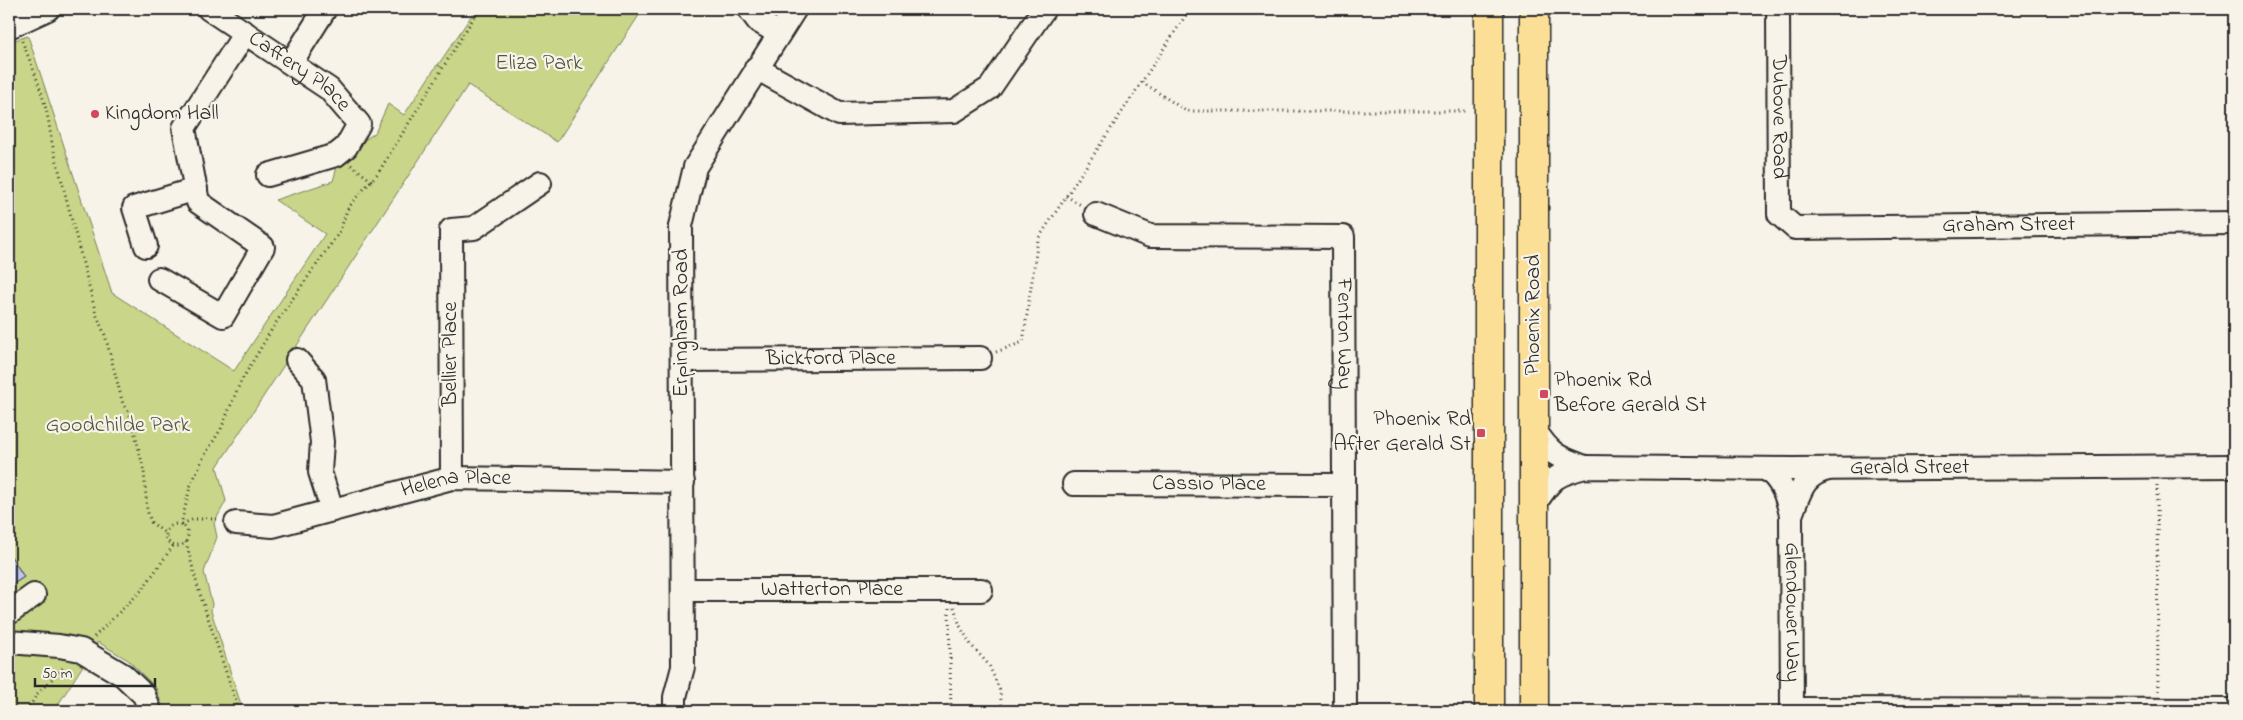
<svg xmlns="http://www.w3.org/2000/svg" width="2243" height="720" font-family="'Indie Flower',sans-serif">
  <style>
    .green { fill: #c9d588; stroke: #7a805a }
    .building { fill: #bbc4f6; stroke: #2b2b2b }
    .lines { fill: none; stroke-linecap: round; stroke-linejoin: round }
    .minor-casing { stroke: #2b2b2b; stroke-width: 26 }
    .major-casing { stroke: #2b2b2b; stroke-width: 31 }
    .path { stroke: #2b2b2b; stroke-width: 3; stroke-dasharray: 1 4; stroke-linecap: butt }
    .minor { stroke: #f7f3e8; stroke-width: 22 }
    .major { stroke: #fbdf96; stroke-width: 28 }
    .poi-dot { fill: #d1495b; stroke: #f7f3e8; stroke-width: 2 }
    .labels { text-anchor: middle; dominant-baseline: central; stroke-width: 4.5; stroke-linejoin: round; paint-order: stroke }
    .park-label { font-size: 22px; fill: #525642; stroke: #f7f3e8 }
    .street-label { font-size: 22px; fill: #2b2b2b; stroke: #f7f3e8 }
    .poi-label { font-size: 22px; fill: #2b2b2b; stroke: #f7f3e8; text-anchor: start }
  </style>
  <rect width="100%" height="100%" fill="#f7f3e8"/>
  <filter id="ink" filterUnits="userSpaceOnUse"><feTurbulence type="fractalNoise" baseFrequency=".02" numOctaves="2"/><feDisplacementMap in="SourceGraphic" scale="10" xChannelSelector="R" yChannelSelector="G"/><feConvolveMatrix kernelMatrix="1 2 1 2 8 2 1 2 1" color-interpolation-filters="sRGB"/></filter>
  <g filter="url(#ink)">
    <path class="green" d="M476,9H643L557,142L468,85L217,467L226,501L214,523L217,537L204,572L212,604L211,611L243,711H164L156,688L128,660L98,642L54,711H9V42L28,36L112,293L234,371L325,234L275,200L333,181L337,167L357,145L375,133L388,104L404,115L437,65L441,67L438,65Z"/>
    <path class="building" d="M9,553L24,577L9,587Z"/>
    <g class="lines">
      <defs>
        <g id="minor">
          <path id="s1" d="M209,9L329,89L359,124L346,147L336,155L268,175"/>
          <path d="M749,9L758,21L778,33"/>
          <path id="s2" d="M1778,9L1779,214L1795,228L2234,223"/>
          <path d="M9,27L48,9"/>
          <path d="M291,63L325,9"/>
          <path d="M756,68L839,114L954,111L990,88L1044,9"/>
          <path id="s3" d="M1096,214L1150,236L1343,237L1345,711"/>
          <path d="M146,246L134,208L196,189"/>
          <path d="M159,279L223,316L263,247L198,202L184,128L245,33"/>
          <path d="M297,360L314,379L322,442L320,472L332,510"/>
          <path id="s4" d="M682,360L980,358"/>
          <path d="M1534,429C1551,455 1557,457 1585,467"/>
          <path id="s5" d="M1766,469C1782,480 1787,497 1791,515L1792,711"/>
          <path d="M452,478L451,230L474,228L540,183"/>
          <path id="s6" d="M1074,484L1343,485"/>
          <path id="s7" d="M1534,505C1552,478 1554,475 1585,467L1792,469L2234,466"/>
          <path d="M1791,515C1800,493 1802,475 1828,469"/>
          <path id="s8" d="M236,523L273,526L452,478L683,482"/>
          <path id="s9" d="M683,590H981"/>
          <path d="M9,613L34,595"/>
          <path d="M9,642L59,646L81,650L123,675L144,695L150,711"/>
          <path d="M1792,709L2234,710"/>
          <path d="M675,711V697L683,667L681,226L695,167L795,9"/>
        </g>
        <path id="major" d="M1489,9V711
          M1534,711V9"/>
      </defs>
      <use href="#minor" class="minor-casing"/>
      <use href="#major" class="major-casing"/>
      <path class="path" d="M722,9L732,15
        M22,41C35,73 48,105 51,139L96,314L105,335L123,404L131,417L144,471L147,510L151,522L166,534
        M1142,82L1186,111H1468
        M351,165L372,181
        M1066,196L1081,205
        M996,352L1023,342L1038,239L1190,9
        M2157,485L2158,691
        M166 535a11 11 0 1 1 22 0a11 11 0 1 1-22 0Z
        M182,524L194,519H219
        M181,525L190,487L204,456L221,429L240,383L275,324L340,231L347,210L354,200L378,173L479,9
        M186,542L198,588L239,711
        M954,607L960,626L971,645L989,665L1000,691L1002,711
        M949,608L951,711
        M94,637L142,590L173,546
        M27,711L37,694L65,666"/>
      <use href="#minor" class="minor"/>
      <use href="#major" class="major"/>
    </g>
  </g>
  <g class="poi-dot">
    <circle cx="95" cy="114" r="5"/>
    <rect x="1539" y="389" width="10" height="10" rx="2.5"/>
    <rect x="1476" y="428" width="10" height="10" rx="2.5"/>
  </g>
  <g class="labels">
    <g class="park-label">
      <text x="539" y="64">Eliza Park</text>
      <text x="118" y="426">Goodchilde Park</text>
    </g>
    <g class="street-label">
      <text stroke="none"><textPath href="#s1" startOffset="110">Caffery Place</textPath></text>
      <text stroke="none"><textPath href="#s2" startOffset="108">Dubove Road</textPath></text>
      <text stroke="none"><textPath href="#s2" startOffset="440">Graham Street</textPath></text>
      <text transform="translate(1534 315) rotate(-90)">Phoenix Road</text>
      <text transform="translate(682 323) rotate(-90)">Erpingham Road</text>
      <text stroke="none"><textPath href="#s3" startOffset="348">Fenton Way</textPath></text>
      <text transform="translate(451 354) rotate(-90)">Bellier Place</text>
      <text stroke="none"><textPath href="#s4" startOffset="149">Bickford Place</textPath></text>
      <text stroke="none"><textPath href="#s7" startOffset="391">Gerald Street</textPath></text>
      <text stroke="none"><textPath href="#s6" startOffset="135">Cassio Place</textPath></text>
      <text stroke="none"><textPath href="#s8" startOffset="226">Helena Place</textPath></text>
      <text stroke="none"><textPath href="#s9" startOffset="149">Watterton Place</textPath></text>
      <text stroke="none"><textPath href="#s5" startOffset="151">Glendower Way</textPath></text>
    </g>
    <g class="poi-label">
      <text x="105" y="114">Kingdom Hall</text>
      <text x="1554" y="381">Phoenix Rd<tspan x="1554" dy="25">Before Gerald St</tspan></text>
      <text x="1471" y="420" text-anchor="end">Phoenix Rd<tspan x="1471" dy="25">After Gerald St</tspan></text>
    </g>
  </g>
  <rect width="2243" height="720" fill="none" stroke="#f7f3e8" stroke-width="30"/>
  <rect x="15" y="15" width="2213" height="690" fill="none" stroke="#2b2b2b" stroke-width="2" filter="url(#ink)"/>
  <path d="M35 678v8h120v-8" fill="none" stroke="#2b2b2b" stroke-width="2.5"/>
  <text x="42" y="678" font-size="15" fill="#2b2b2b" stroke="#f7f3e8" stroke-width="4" paint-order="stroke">50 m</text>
</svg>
